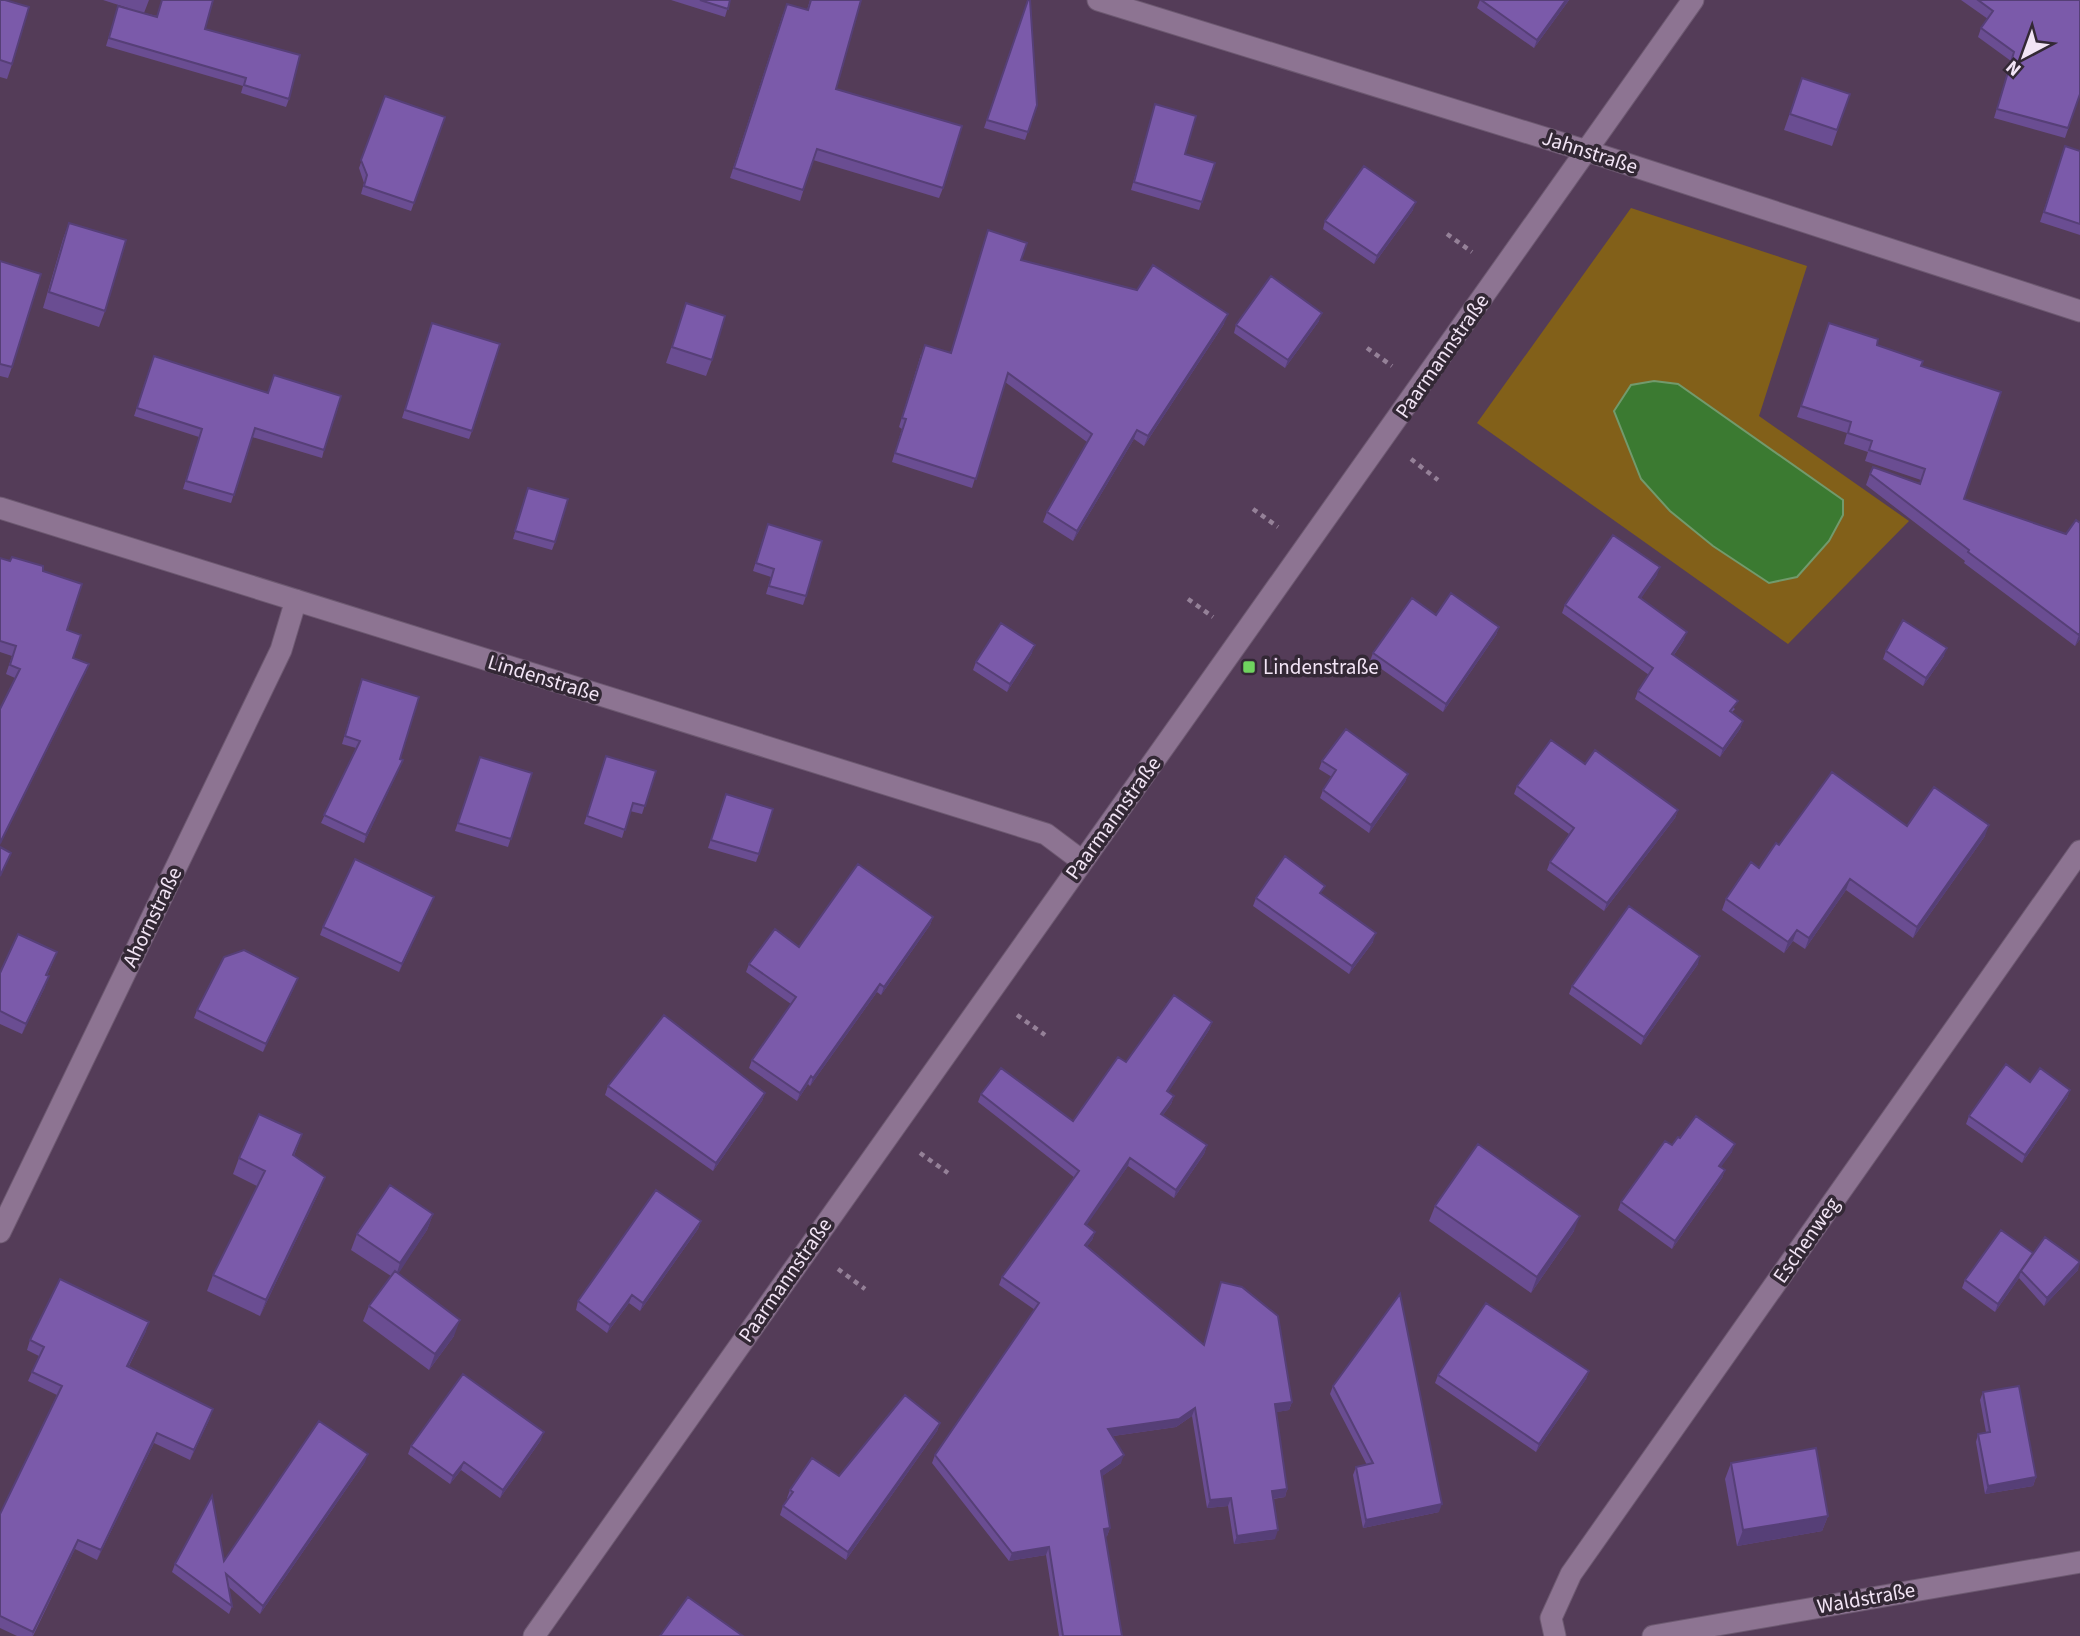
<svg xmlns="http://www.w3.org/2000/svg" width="2080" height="1636" font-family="'Source Sans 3',sans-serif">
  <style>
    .green { fill: #826019 }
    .water { fill: #3b7a31; stroke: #729a6c; stroke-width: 2 }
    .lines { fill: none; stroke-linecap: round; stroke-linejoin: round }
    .street-casing { stroke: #6d5971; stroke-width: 23 }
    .path { stroke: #958198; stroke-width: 4.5; stroke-dasharray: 5 5; stroke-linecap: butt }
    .street { stroke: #8d7492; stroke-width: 21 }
    .wall { fill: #6a4d92 }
    .shaded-wall { fill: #563f77 }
    .building { fill: #7b5aaa; stroke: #563f77; stroke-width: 2 }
    .poi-dot { fill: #6fd35f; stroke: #332835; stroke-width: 2.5 }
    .labels { text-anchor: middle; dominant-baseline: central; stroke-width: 7; stroke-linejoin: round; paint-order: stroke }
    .street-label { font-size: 21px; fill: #f2e4f5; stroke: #332835 }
    .poi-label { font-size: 21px; fill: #f2e4f5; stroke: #332835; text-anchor: start }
  </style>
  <rect width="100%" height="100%" fill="#543c58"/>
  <path class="green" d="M1631,208L1807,266L1759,416L1909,521L1788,644L1477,423Z"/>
  <path class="water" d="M1654,381L1678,384L1843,500V515L1829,541L1797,577L1769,583L1713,546L1670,511L1641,479L1614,411L1631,385Z"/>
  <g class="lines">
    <defs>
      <path id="street" d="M1098,0L1587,151L2080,311
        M0,508L1046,834L1082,861
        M0,1232L281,650L296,600
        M534,1636L1693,0
        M1555,1636L1551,1618L1571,1574L2080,851
        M1653,1636L2080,1562"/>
    </defs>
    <use href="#street" class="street-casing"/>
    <path class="path" d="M1447,234L1472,252
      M1367,348L1392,366
      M1411,459L1438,480
      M1253,509L1278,527
      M1188,599L1213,617
      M1017,1015L1045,1035
      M920,1153L948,1173
      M838,1269L865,1289"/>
    <use href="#street" class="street"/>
  </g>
  <path class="wall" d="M0,0L12,64L7,79L0,77Z
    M103,0H149L144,13L157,16L162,0H213L205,29L289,99L286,107L241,93L243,86L106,46L118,6L131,9Z
    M671,0H730L725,17Z
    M810,0H861L836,89L943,188L939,198L813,160L800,201L730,178L783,14L807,10Z
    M1028,0L1037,105L1025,140L984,128Z
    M1480,0H1569L1534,48L1477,8Z
    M1961,0H2080V94L2065,138L1994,118L2011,61L1978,37L1981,28L1988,19Z
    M1802,78L1850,94L1832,146L1784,130Z
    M385,96L445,117L411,211L361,194L364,183L359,168Z
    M1155,104L1185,154L1215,163L1199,210L1131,190Z
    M2065,146L2080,151V235L2040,222Z
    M1413,210L1374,264L1323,229L1325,221Z
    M69,223L105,311L99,327L43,308L63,239Z
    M1021,260L1224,324L1144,446L1134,439L1073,541L1043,522L1047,512L1087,442L1005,382L972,488L892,462L902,429L899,427L921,354L950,352Z
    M0,261L12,367L8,378L0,376Z
    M681,319L712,360L706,376L666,363Z
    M1319,321L1285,368L1234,333L1236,325Z
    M432,323L472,431L469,439L402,418Z
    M1829,323L1921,366L1964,499L2066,534L2080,523V639L2075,646L1964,563L1965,561L1866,485L1870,474L1920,483L1921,480L1865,461L1868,452L1844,444L1847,433L1797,417Z
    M154,356L324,450L322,458L252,437L231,503L183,489L199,437L134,416Z
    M526,496L555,542L552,550L513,539Z
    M765,532L806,596L803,605L766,594L771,577L753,571Z
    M0,558L43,571L67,630L73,658L89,664L85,674L15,678L6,674L12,656L0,652Z
    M1657,575L1640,599L1684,640L1674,655L1735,709L1732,712L1743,721L1740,729L1720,757L1635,699L1638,691L1649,675L1562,613L1565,605Z
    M1436,615L1499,627L1496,635L1443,712L1370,661L1373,653Z
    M1886,651L1944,656L1923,686L1883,659Z
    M1032,653L1007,692L973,670L976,662Z
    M359,687L400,759L403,760L364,843L321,823L356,748L342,744Z
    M606,756L656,771L642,814L630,811L622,838L584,824Z
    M480,757L532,773L508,847L455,831Z
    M1322,761L1408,774L1405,782L1369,833L1320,798L1323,790L1332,777L1319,769Z
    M1517,786L1678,810L1675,818L1604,911L1547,870L1550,862L1569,834L1514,794Z
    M726,794L759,854L756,862L708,848Z
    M1907,826L1985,836L1913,938L1846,890L1805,949L1793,941L1784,953L1722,910L1726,899L1759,868L1779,845Z
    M1322,895L1373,942L1349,974L1253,906L1256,898Z
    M434,897L399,972L320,935L323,927Z
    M933,917L930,925L881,995L877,992L810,1086L808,1084L797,1101L749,1068L752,1060L791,1004L746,972L749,964L799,947Z
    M57,952L47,976L45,987L22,1034L0,1024V973Z
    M1698,964L1641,1045L1569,994L1572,986Z
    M298,978L263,1052L194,1018L197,1010Z
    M1212,1022L1209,1030L1168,1092L1174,1096L1171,1104L1163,1115L1207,1145L1204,1154L1174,1198L1128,1166L1086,1225L1095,1232L1092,1240L1087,1246L1204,1345L1221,1282L1292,1402L1289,1410L1276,1412L1287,1489L1285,1497L1273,1499L1275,1539L1234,1544L1228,1506L1207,1508L1192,1416L1176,1427L1113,1436L1121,1463L1102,1476L1110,1528L1107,1536L1105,1537L1122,1636H1059L1046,1555L1009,1561L932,1463L935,1455L1035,1310L999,1285L1002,1277L1075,1178L978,1102L981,1094L1073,1121L1126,1062Z
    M608,1086L765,1093L762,1101L713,1171L605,1095Z
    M2070,1090L2067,1098L2022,1163L1966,1124L1969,1116Z
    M302,1134L294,1156L325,1177L319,1192L260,1316L207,1291L213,1275L257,1186L233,1174L239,1158Z
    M1732,1152L1720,1167L1725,1170L1722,1178L1672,1249L1618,1210L1621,1202Z
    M1435,1206L1574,1231L1531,1293L1429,1221Z
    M433,1214L427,1230L398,1273L454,1336L429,1370L363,1321L369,1306L391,1276L351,1250L357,1234Z
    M701,1221L698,1229L640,1311L629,1303L607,1333L576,1310L578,1301Z
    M2033,1253L2078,1270L2044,1306L2019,1278L1995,1312L1962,1288L1965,1280Z
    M146,1331L129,1366L210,1418L190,1460L154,1443L97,1560L75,1549L33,1636H17L0,1628V1514L57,1395L28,1381L39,1356L27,1350L30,1340Z
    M1589,1371L1586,1379L1536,1452L1435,1383L1438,1375Z
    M1333,1386L1439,1512L1363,1528L1353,1475L1356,1467L1367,1465L1330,1394Z
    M1983,1392L2036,1477L2033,1486L1985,1494L1976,1442L1978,1434L1986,1432L1980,1400Z
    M940,1423L937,1431L846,1560L780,1515L783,1506L788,1499L787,1498L790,1490L839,1476Z
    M541,1440L500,1498L461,1470L450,1484L408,1454L411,1446Z
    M365,1462L260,1614L229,1587L232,1606L229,1614L172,1572L175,1564L224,1561Z
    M1731,1463L1828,1516L1822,1531L1737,1546L1725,1479Z"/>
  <path class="shaded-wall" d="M1566,0H1569L1534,48L1537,40Z
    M1416,202L1413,210L1374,264L1377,256Z
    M1322,313L1319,321L1285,368L1288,360Z
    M1228,314L1224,324L1144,446L1148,436Z
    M1137,430L1134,439L1073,541L1077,531Z
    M1660,567L1657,575L1636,606L1639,597Z
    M1499,627L1496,635L1443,712L1446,704Z
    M1687,632L1684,640L1669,662L1672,654Z
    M2080,633V639L2075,646L2079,635Z
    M1035,645L1032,653L1007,692L1010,684Z
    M1947,648L1944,656L1923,686L1926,678Z
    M89,664L85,674L0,845V843Z
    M1743,721L1740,729L1720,757L1723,749Z
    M403,760L400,768L364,843L366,835Z
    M1408,774L1405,782L1369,833L1371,825Z
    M1678,810L1675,818L1604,911L1607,903Z
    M1989,825L1985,836L1913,938L1917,927Z
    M1850,879L1846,890L1805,949L1809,938Z
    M434,897L431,905L399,972L402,964Z
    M933,917L930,925L881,995L884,987Z
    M1797,930L1793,941L1784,953L1788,942Z
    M1376,933L1373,942L1349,974L1352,966Z
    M1700,956L1698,964L1641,1045L1644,1037Z
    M49,976L45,987L22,1034L26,1024Z
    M298,978L295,986L263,1052L266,1044Z
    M880,984L877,992L810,1086L813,1078Z
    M1212,1022L1209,1030L1164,1099L1167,1091Z
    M811,1076L808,1084L797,1101L800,1093Z
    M2070,1090L2067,1098L2022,1163L2025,1155Z
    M765,1093L762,1101L713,1171L716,1163Z
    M1174,1096L1171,1104L1158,1122L1161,1114Z
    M1735,1144L1732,1152L1716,1174L1719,1166Z
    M1207,1145L1204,1154L1174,1198L1176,1190Z
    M1130,1158L1128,1166L1082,1232L1085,1224Z
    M1725,1170L1722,1178L1672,1249L1675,1241Z
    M325,1177L319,1192L260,1316L266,1300Z
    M433,1214L427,1230L395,1279L400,1263Z
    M1580,1216L1574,1231L1531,1293L1537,1277Z
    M701,1221L698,1229L640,1311L643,1303Z
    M1095,1232L1092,1240L1082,1253L1085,1245Z
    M2033,1253L2021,1271L2019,1278L1995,1312L1998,1304Z
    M2080,1263L2078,1270L2044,1306L2047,1298Z
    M632,1295L629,1303L607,1333L610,1325Z
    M460,1320L454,1336L429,1370L435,1354Z
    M149,1322L146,1331L124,1375L127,1366Z
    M1589,1371L1586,1379L1536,1452L1539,1444Z
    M1292,1402L1289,1410L1272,1413L1275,1404Z
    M1195,1408L1192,1416L1176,1427L1106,1437L1108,1429Z
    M213,1409L210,1418L190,1460L194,1450Z
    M940,1423L937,1431L846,1560L848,1552Z
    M544,1432L541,1440L500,1498L503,1490Z
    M157,1433L154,1443L97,1560L101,1550Z
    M368,1454L365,1462L260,1614L263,1606Z
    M1124,1455L1121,1463L1098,1479L1101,1471Z
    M464,1462L461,1470L450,1484L453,1476Z
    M2036,1477L2033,1486L1985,1494L1988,1486Z
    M1287,1489L1285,1497L1270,1499L1272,1491Z
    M1231,1498L1228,1506L1207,1508L1210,1500Z
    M1442,1504L1439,1512L1363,1528L1366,1520Z
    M1828,1516L1822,1531L1737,1546L1743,1530Z
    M1110,1528L1107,1536L1101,1537L1104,1529Z
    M1278,1530L1275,1539L1234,1544L1237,1536Z
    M78,1540L75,1549L32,1636L33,1632Z
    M1049,1547L1046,1555L1009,1561L1012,1553Z"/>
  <path class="building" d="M0,0H5L29,7L12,64L0,60Z
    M162,0H213L205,29L300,55L289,99L244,85L246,78L109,38L118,6L157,17Z
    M700,0H730L728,9Z
    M811,0H861L836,89L962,126L943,188L817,149L803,190L734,168L787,4L808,10Z
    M1028,0H1030L1037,105L1028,132L987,120Z
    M1481,0H1566L1537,40Z
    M1978,0H2080V94L2068,128L1997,109L2014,52L1981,28L1993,11Z
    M1802,78L1850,94L1837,130L1790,114Z
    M385,96L445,117L414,203L364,186L367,175L361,160Z
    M1155,104L1196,116L1185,154L1215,163L1202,202L1134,182Z
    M2065,146L2080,151V224L2044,212Z
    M1364,166L1416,202L1377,256L1325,221Z
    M69,223L126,240L105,311L49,292Z
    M988,230L1027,243L1021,260L1137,290L1153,265L1228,314L1148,436L1137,430L1077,531L1047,512L1092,434L1008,373L976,479L895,453L906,419L902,418L925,345L951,353Z
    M0,261L41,274L12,367L0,364Z
    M1271,276L1322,313L1288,360L1236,325Z
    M686,303L725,316L712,360L672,347Z
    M432,323L500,344L472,431L405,410Z
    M1829,323L1878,339L1877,345L1923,361L1921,366L2001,392L1964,499L2066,534L2076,520L2080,523V633L2079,635L1968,552L1969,550L1870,474L1873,467L1920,484L1925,469L1869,450L1872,441L1848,433L1851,422L1801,406Z
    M154,356L268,393L274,375L341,396L324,450L255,428L234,495L186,481L202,429L137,408Z
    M528,488L568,499L555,542L515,531Z
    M768,524L822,541L806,596L769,586L774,569L756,563Z
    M1613,535L1660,567L1639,597L1687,632L1672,654L1738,701L1730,711L1743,721L1723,749L1638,691L1653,668L1565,605Z
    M12,557L43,566V571L82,584L67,630L81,635L73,658L89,664L0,843V709L20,669L10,665L16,646L0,641V558L10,561Z
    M1451,593L1499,627L1446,704L1373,653L1412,598L1436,615Z
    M1903,620L1947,648L1926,678L1886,651Z
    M1001,623L1035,645L1010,684L976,662Z
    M362,679L419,697L400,759L403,760L366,835L324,815L360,741L345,736Z
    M1346,729L1408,774L1371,825L1323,790L1336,770L1322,761Z
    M1551,740L1585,764L1595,750L1678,810L1607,903L1550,862L1574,828L1517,786Z
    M606,756L656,771L645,806L633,803L625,830L587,816Z
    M480,757L532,773L511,839L458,823Z
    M1832,772L1907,826L1934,787L1989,825L1917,927L1850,879L1809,938L1797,930L1788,942L1726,899L1751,862L1759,868L1776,843L1779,845Z
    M726,794L773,809L759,854L711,840Z
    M0,847L11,853L0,876Z
    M1285,856L1325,886L1320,893L1376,933L1352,966L1256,898Z
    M355,859L434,897L402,964L323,927Z
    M858,864L933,917L884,987L880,984L813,1078L811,1076L800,1093L752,1060L796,997L749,964L775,929L799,947Z
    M1629,906L1700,956L1644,1037L1572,986Z
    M18,934L57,952L46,975L49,976L26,1024L0,1011V973Z
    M244,950L298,978L266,1044L197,1010L224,957Z
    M1174,995L1212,1022L1167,1091L1174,1096L1161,1114L1207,1145L1176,1190L1130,1158L1085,1224L1095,1232L1085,1245L1204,1345L1221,1282L1242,1287L1278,1316L1292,1402L1275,1404L1287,1489L1272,1491L1278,1530L1237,1536L1231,1498L1210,1500L1195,1408L1179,1419L1108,1429L1124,1455L1101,1471L1110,1528L1104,1529L1122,1636H1063L1049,1547L1012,1553L935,1455L1039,1303L1002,1277L1079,1171L981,1094L1001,1068L1073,1121L1118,1057L1126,1062Z
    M664,1015L765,1093L716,1163L608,1086Z
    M2006,1064L2030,1082L2040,1068L2070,1090L2025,1155L1969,1116Z
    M259,1114L302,1134L293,1155L325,1177L266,1300L213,1275L265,1171L239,1158Z
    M1696,1116L1735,1144L1719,1166L1725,1170L1675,1241L1621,1202L1665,1141L1672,1145L1678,1137L1680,1138Z
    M1478,1144L1580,1216L1537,1277L1435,1206Z
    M390,1185L433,1214L400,1263L357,1234Z
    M656,1190L701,1221L643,1303L632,1295L610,1325L578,1301Z
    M2001,1230L2033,1253L1998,1304L1965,1280Z
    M2045,1237L2080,1262L2047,1298L2021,1271Z
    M395,1271L460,1320L435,1354L369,1306Z
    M60,1279L149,1322L127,1366L213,1409L194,1450L157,1433L101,1550L78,1540L33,1632L0,1616V1514L62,1386L32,1372L44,1347L30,1340Z
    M1400,1294L1442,1504L1366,1520L1356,1467L1373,1463L1333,1386Z
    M1486,1303L1589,1371L1539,1444L1438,1375Z
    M463,1374L544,1432L503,1490L464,1462L453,1476L411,1446Z
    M2019,1386L2036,1477L1988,1486L1978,1434L1990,1432L1983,1392Z
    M905,1395L940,1423L848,1552L783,1506L793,1492L790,1490L812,1458L839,1476Z
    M319,1421L368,1454L263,1606L226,1574L232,1606L175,1564L212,1496L224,1561Z
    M1816,1448L1828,1516L1743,1530L1731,1463Z
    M688,1597L743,1636H660Z"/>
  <rect class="poi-dot" x="1242" y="660" width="14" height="14" rx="3.5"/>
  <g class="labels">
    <g class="street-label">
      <text transform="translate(1590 152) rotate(18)">Jahnstraße</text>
      <text transform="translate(1442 356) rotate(-55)">Paarmannstraße</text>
      <text transform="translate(544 678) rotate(17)">Lindenstraße</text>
      <text transform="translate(1113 818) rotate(-54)">Paarmannstraße</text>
      <text transform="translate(152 917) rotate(-64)">Ahornstraße</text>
      <text transform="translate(1806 1240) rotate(-55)">Eschenweg</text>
      <text transform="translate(785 1280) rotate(-55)">Paarmannstraße</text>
      <text transform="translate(1866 1598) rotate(-10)">Waldstraße</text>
    </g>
    <g class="poi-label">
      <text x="1263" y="667">Lindenstraße</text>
    </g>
  </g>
  <g transform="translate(2024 56) rotate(221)" stroke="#332835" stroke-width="5" paint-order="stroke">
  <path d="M0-5L12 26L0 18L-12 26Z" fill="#f2e4f5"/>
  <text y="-10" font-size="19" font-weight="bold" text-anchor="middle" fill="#f2e4f5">N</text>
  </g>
</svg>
